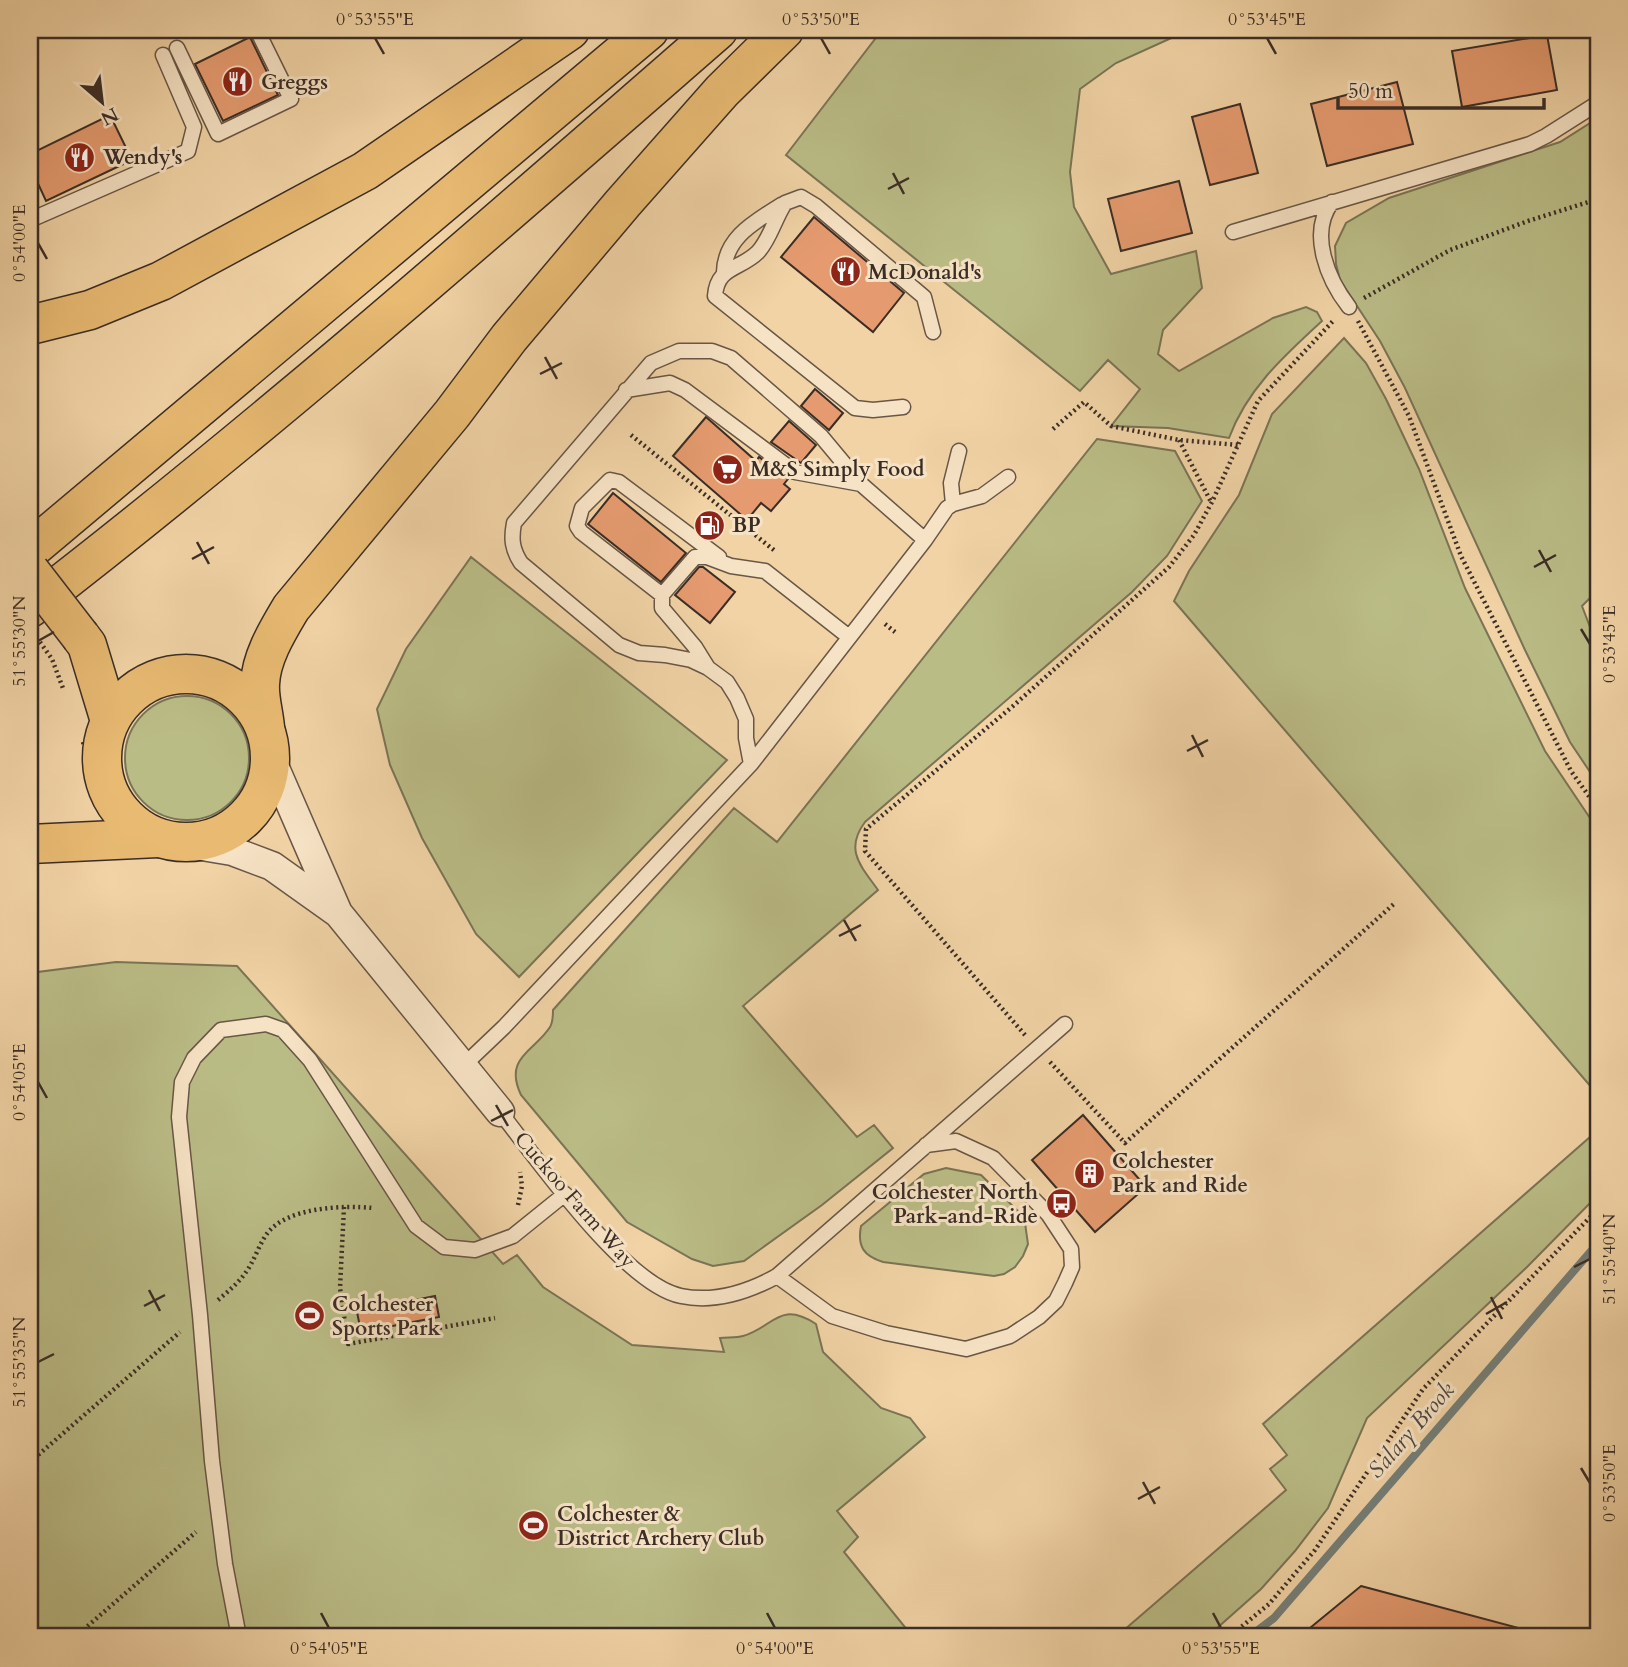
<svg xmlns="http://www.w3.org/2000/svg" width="1628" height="1667" font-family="Cardo,serif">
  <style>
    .green { fill: #babc86; stroke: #7a7456; stroke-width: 2 }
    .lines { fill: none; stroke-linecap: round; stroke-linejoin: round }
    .stream { stroke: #757f78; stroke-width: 8 }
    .building { fill: #e59b6f; stroke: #3a2d26; stroke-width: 2 }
    .lane-casing { stroke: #685646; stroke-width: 17 }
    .street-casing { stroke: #685646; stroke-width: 31 }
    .primary-casing { stroke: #3a2d26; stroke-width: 41 }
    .highway-casing { stroke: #3a2d26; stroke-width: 41 }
    .path { stroke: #3a2d26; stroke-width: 4.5; stroke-dasharray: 2 3.5; stroke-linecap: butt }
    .lane { stroke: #f6e2c4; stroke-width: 14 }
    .street { stroke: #f6e2c4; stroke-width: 28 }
    .primary { stroke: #e8ba72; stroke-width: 38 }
    .highway { stroke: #e8ba72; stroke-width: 38 }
    .primary-bridge-casing { stroke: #3a2d26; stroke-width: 41; stroke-linecap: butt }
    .primary-bridge { stroke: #e8ba72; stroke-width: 38 }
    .ticks { fill: none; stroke: #3a2d26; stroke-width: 2.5 }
    .labels { text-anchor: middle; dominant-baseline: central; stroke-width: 6; stroke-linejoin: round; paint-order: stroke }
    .poi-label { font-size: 21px; font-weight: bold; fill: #3a2d26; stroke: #f6e2c4; text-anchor: start }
    .street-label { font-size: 21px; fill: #3a2d26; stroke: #f6e2c4 }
    .water-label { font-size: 23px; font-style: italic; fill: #4e4841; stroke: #f6e2c4 }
    .neatline { fill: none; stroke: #3a2d26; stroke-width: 2.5 }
    .ticks-label { font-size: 18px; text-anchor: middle; fill: #3a2d26 }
  </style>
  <rect width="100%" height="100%" fill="#f1d3a5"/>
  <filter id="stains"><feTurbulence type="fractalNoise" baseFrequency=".00286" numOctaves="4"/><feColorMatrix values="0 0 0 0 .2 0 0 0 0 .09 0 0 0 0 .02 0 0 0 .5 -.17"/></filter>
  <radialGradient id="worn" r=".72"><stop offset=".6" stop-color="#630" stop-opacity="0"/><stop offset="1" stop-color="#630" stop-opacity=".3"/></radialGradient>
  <path class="green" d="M882,30H1189L1116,63L1080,89L1070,172L1074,207L1111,274L1196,251L1202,288L1163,330L1158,354L1179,371L1273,318L1306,307L1317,312L1322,321C1284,356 1247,389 1229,438L1168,428L1111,426L1140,389L1108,360L1080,391L786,155Z
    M1598,118V590L1582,606L1598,648V784L1570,742L1525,650L1405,388L1380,341L1340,280L1336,264L1335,246L1346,223L1389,198L1560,142Z
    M1344,338L1366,363L1386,399L1419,469L1465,588L1545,751L1598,830V1095L1174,601L1189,571L1239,495L1272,414Z
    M1097,439L1175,451L1202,501L1167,556L1132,592L865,822C844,850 861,866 878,890L743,1006L857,1137L874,1125L893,1148L822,1205L744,1261L713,1266L692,1259L627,1222L521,1095C503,1057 535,1051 550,1027C553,1022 553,1015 553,1010L734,808L777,842Z
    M471,557L727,760L519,977L476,934L422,838L390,765L377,709L406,649Z
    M125 758a62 62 0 1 1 124 0a62 62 0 1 1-124 0Z
    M116,962L237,966L503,1264L517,1255L543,1287L632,1345L724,1352L720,1338C727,1337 736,1338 743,1336C774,1327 779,1300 816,1324L823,1352L881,1408L910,1418L925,1437L837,1511L858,1537L844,1552L913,1637H30V973Z
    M1598,1130V1195L1527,1267L1367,1418L1328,1508L1295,1551L1261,1589L1207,1637H1116L1286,1490L1270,1469L1287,1455L1263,1424Z
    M946,1168L981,1175L1021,1214L1025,1223L1028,1244L1023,1256L1015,1267L1004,1274L994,1276L883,1262C864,1256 857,1247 861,1226L924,1174Z"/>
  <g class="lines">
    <path class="stream" d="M1249,1637L1274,1618L1598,1243"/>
  </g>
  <path class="building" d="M1547,35L1557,90L1462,107L1452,51Z
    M250,37L278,95L223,121L195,64Z
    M1397,82L1413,144L1327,166L1311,104Z
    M1240,104L1258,173L1210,185L1192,117Z
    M110,115L132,160L46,201L30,166V154Z
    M1179,181L1192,233L1121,251L1108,199Z
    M814,217L904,293L873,332L781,257Z
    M815,389L843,413L829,430L801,406Z
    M706,417L756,461L759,457L788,479L784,484L790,489L771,511L761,503L747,520L673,456Z
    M789,421L816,445L801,463L771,442Z
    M613,493L686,553L661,582L588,524Z
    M699,567H703L735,592L710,623L675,595Z
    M1083,1115L1146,1187L1095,1232L1032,1160Z
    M435,1296L439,1317L361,1332L357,1312Z
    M1361,1586L1526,1630L1525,1637H1299Z"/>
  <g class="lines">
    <defs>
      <path id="lane" d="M177,48L218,134L291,99L257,30
        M1332,202C1308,233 1328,280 1349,307
        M30,220L188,151L194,127L163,55
        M1233,232L1530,144L1546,136L1598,103
        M724,272C725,237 755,222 781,205
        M626,390L670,383L685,390L795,472L861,484
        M903,407L873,410L855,408L715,296C717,266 740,270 758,252C770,239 775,218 785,203L801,197L816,206L924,297L933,332
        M953,504L951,483L959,451
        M662,595L581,532L577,526L582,508L610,480L619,482L719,557
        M708,668L691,660L665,655L639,653L619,645L521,563C512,549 511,539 514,523L651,363L679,351H712L731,358L821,436L861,484L925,540
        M751,764L746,738V719L737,698L727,682L708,668L695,647L662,608V595L695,557H707L731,566L765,571L849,637
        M462,1067L504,1027L751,764L925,540L947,508L953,504L982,496L1008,477
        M500,1112C537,1159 625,1285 681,1296C715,1303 748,1292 777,1276L1065,1024
        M777,1276L832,1316L886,1333L966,1349L1010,1336L1039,1317L1056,1301L1065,1283L1072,1267L1071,1249L1048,1214L993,1158L956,1141L926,1145
        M239,1637L225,1564L212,1461L200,1315L179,1117L182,1082L194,1058L221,1030L266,1024L283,1030L310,1060L416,1226L444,1247L475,1250L513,1236L565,1194"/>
      <path id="street" d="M271,759L338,913
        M184,843L232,851L272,866L338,913L500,1112"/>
      <path id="primary" d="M81,637L87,645L110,721
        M102 758a84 84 0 1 1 168 0a84 84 0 1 1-168 0Z"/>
      <path id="highway" d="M30,325L90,310L161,281L365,171L570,30
        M30,550L649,30
        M30,608C267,425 492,227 718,30
        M265,728C264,714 259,698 260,684C261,657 278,630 291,608L452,414L509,338L623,203L722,91L784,30
        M30,844L158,838"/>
    </defs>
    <use href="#lane" class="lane-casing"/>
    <use href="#street" class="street-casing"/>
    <use href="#primary" class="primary-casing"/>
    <use href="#highway" class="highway-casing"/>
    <path class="path" d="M1364,298L1450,250L1528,221L1598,199
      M1358,321L1409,416L1461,556L1571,771L1598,809
      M1053,429L1084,402L1111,426L1179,440L1238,445
      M631,435L775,551
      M1179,440L1211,502
      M885,624L895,632
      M40,642L52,659L64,691
      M83,742L95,793L105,809
      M1025,1035L865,851L866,829L1013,706L1169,567L1194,535L1212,502L1258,401L1334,320
      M1050,1062L1125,1143L1395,903
      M518,1205L522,1186L520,1172
      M344,1207L340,1288L348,1344L495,1318
      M218,1300C231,1289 243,1279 251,1264C256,1255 260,1244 266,1235C285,1207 343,1205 373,1208
      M30,1462L180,1332
      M75,1637L196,1532
      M1229,1637L1269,1604L1315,1550L1423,1389L1598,1209"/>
    <use href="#lane" class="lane"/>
    <use href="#street" class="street"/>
    <use href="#primary" class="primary"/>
    <use href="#highway" class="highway"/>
    <defs>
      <path id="primary-bridge" d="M30,571L81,637"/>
    </defs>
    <use href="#primary-bridge" class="primary-bridge-casing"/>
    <use href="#primary-bridge" class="primary-bridge"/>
  </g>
  <path class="ticks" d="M375,38L384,54M821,38L830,54M1267,38L1276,54M893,173L904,194M888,189L909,178M38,243L47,259M545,357L557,379M540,374L562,363M197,542L209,564M1539,550L1551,572M192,559L214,547M1534,567L1556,555M1581,629L1590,644M38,641L54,632M1192,735L1203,757M1187,751L1208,740M844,920L856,941M839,936L861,925M38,1082L47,1098M496,1105L508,1126M491,1121L513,1110M1574,1267L1590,1259M149,1290L160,1311M1491,1297L1502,1319M144,1306L165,1295M1486,1314L1507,1302M38,1362L54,1354M1581,1468L1590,1483M1143,1482L1155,1504M1138,1499L1160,1487M321,1613L329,1628M767,1613L775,1628M1213,1613L1221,1628"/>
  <defs>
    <symbol id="restaurant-disc" viewBox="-11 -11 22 22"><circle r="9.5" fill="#8f2418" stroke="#f6e2c4"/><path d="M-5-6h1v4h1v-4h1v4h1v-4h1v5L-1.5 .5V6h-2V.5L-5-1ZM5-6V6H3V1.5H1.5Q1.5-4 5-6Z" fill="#fff"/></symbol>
    <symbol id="supermarket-disc" viewBox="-11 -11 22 22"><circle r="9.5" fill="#8f2418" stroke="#f6e2c4"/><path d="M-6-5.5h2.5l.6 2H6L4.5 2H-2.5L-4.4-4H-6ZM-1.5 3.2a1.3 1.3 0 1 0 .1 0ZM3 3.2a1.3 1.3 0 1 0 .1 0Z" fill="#fff"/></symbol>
    <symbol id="fuel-disc" viewBox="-11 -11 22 22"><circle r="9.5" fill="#8f2418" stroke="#f6e2c4"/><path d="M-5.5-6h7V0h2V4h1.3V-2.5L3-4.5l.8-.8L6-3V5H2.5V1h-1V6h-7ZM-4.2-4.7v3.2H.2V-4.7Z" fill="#fff"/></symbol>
    <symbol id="building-disc" viewBox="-11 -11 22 22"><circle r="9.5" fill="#8f2418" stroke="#f6e2c4"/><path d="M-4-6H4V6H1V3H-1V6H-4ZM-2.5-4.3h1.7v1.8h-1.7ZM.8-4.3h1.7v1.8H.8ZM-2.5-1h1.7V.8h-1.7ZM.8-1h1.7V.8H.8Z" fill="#fff"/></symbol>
    <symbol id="bus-disc" viewBox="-11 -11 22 22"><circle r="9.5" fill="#8f2418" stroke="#f6e2c4"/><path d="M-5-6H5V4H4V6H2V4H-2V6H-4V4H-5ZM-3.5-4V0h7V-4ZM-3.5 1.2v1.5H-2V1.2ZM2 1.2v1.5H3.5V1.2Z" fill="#fff"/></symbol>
    <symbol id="stadium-disc" viewBox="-11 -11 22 22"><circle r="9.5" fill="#8f2418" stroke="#f6e2c4"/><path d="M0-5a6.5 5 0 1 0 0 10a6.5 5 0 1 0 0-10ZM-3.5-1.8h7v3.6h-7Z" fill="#fff"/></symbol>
  </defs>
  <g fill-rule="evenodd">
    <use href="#restaurant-disc" x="220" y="64" width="35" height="35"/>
    <use href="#restaurant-disc" x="62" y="140" width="35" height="35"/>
    <use href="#restaurant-disc" x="828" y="254" width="35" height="35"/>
    <use href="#supermarket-disc" x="710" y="452" width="35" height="35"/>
    <use href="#fuel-disc" x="692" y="508" width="35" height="35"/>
    <use href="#building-disc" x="1072" y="1156" width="35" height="35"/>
    <use href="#bus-disc" x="1044" y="1186" width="35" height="35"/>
    <use href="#stadium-disc" x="292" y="1298" width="35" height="35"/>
    <use href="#stadium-disc" x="516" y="1508" width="35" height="35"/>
  </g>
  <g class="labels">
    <g class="poi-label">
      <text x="261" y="82">Greggs</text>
      <text x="103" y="157">Wendy's</text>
      <text x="868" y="272">McDonald's</text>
      <text x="750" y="469">M&amp;S Simply Food</text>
      <text x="732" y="525">BP</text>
      <text x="1112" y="1161">Colchester<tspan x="1112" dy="24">Park and Ride</tspan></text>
      <text x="1038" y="1192" text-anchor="end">Colchester North<tspan x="1038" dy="24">Park-and-Ride</tspan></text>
      <text x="332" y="1304">Colchester<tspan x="332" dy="24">Sports Park</tspan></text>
      <text x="557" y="1514">Colchester &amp;<tspan x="557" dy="24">District Archery Club</tspan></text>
    </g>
    <g class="street-label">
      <text transform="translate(575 1200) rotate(49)">Cuckoo Farm Way</text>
    </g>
    <g class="water-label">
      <text transform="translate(1411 1430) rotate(-49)">Salary Brook</text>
    </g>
  </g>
  <rect width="1628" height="1667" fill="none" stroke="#f1d3a5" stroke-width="77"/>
  <g transform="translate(102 102) rotate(152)" stroke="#f6e2c4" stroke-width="5" paint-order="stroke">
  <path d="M0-5L12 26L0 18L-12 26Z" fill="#3a2d26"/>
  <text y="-10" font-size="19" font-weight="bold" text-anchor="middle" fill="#3a2d26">N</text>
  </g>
  <path d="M1338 98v10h206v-10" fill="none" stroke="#3a2d26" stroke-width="3.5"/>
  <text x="1348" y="98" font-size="21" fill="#3a2d26" stroke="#f6e2c4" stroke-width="5" paint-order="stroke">50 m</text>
  <rect x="38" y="38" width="1552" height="1590" class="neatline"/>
  <g class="ticks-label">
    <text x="375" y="25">0°53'55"E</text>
    <text x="821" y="25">0°53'50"E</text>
    <text x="1267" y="25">0°53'45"E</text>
    <text transform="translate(19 243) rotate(-90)" y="6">0°54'00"E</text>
    <text transform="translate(19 641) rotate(-90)" y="6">51°55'30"N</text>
    <text transform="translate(1609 644) rotate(-90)" y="6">0°53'45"E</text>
    <text transform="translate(19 1082) rotate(-90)" y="6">0°54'05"E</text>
    <text transform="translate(1609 1259) rotate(-90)" y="6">51°55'40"N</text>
    <text transform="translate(19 1362) rotate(-90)" y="6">51°55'35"N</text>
    <text transform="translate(1609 1483) rotate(-90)" y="6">0°53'50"E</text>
    <text x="329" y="1654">0°54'05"E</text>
    <text x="775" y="1654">0°54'00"E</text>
    <text x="1221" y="1654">0°53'55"E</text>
  </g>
  <rect width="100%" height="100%" filter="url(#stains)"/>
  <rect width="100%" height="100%" fill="url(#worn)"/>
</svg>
